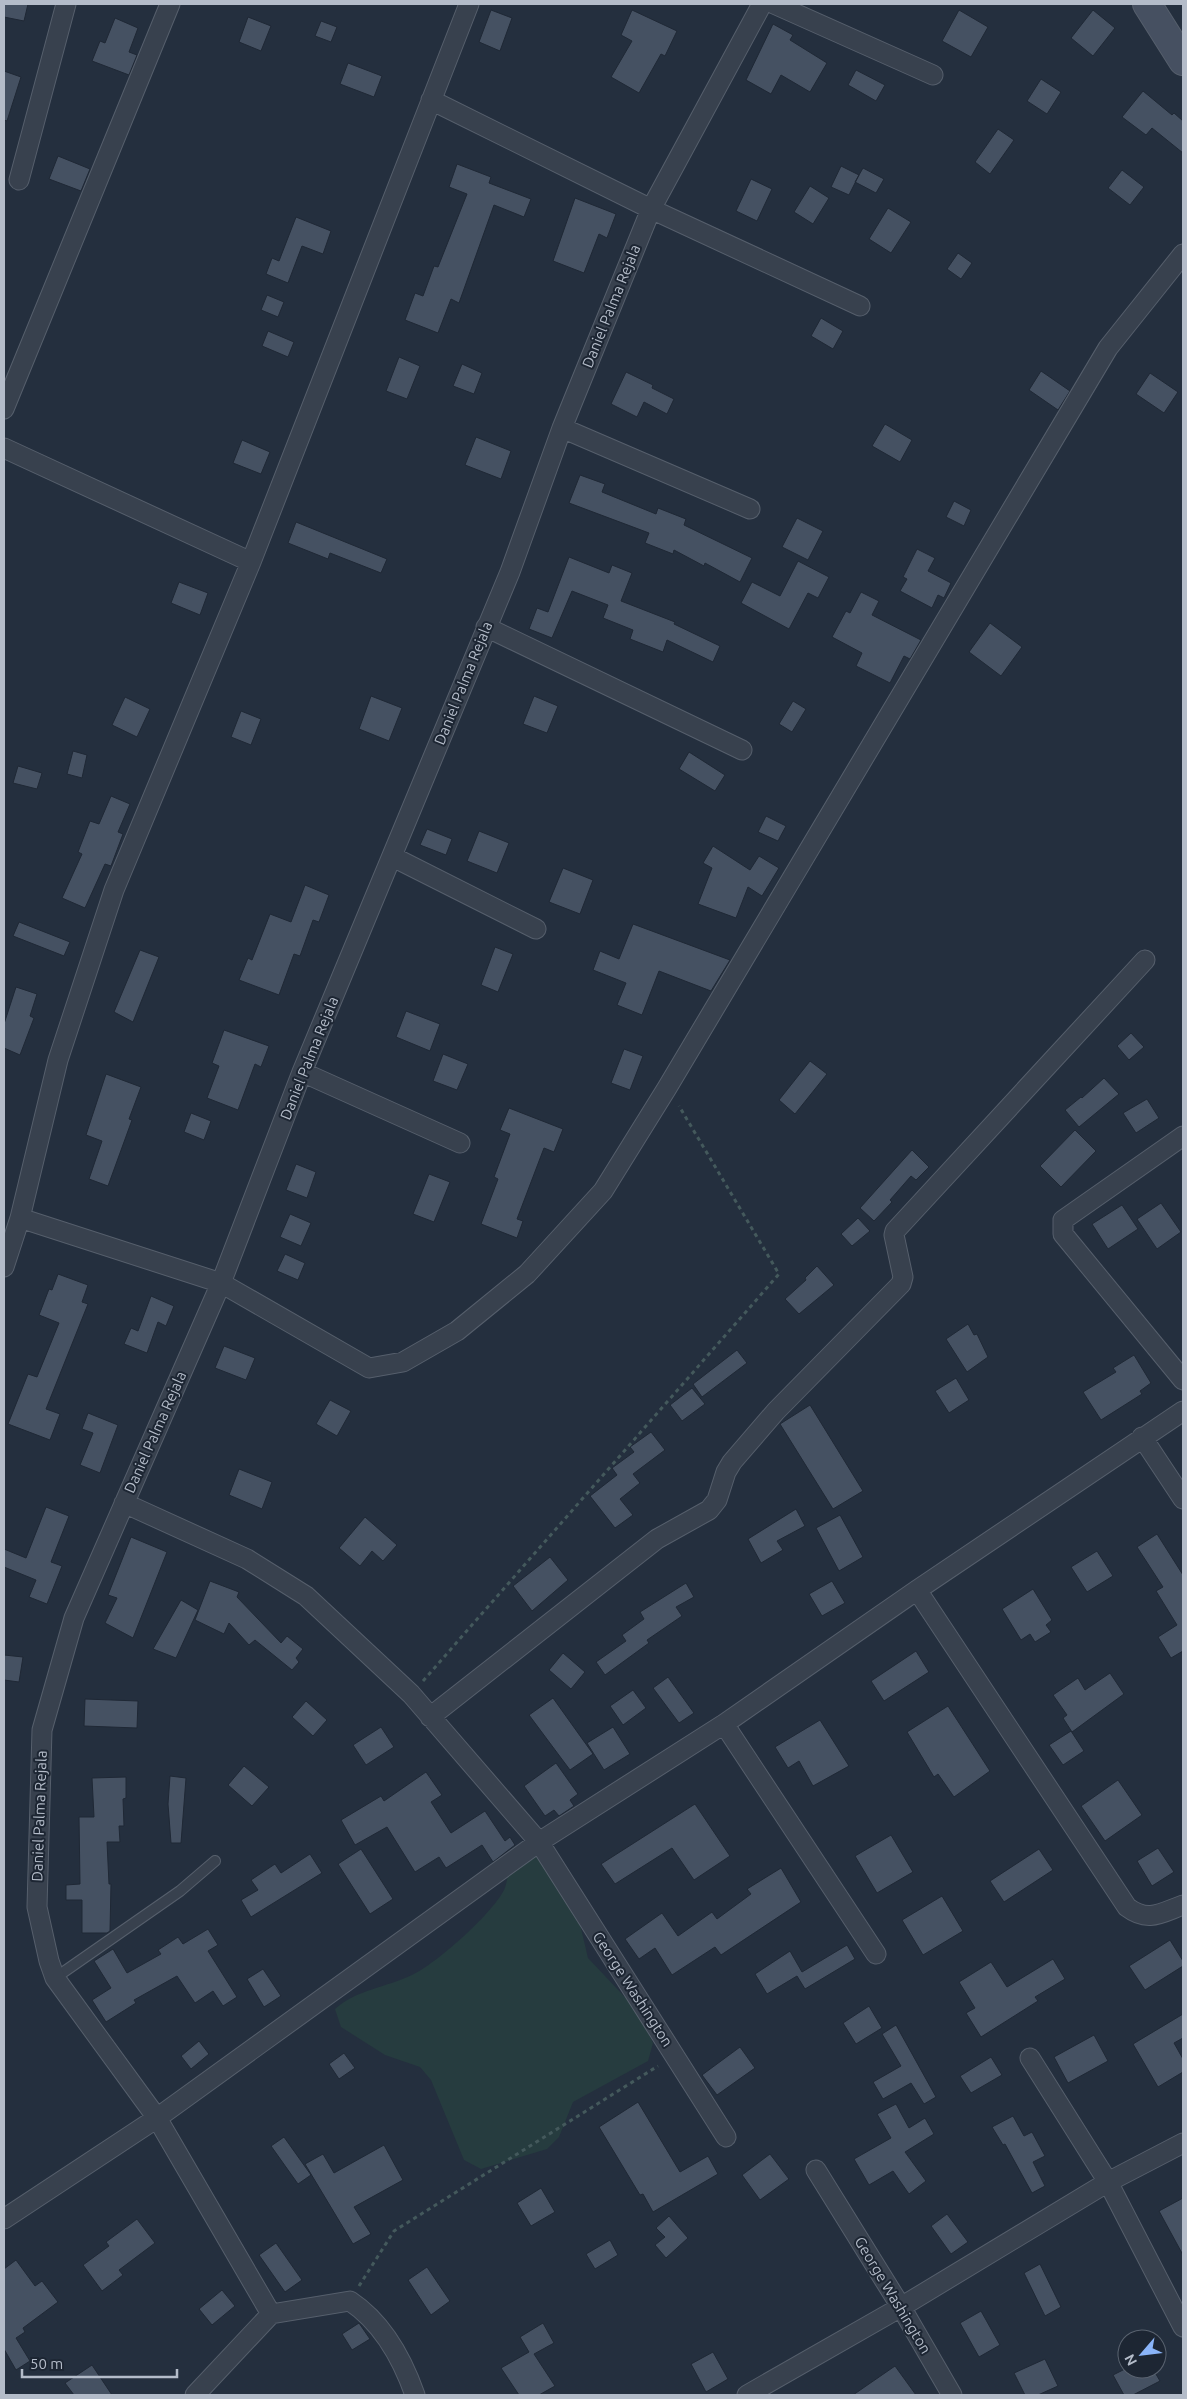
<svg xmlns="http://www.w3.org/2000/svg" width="1187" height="2399" font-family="Ubuntu,sans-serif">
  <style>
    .green { fill: #263c3f }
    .building { fill: #455162; stroke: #1f2835 }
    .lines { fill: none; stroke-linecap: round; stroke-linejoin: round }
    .lane-casing { stroke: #565f6c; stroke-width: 12 }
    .street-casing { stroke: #565f6c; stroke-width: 21 }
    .secondary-casing { stroke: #565f6c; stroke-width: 30 }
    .path { stroke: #44595c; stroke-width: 3; stroke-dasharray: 4 4; stroke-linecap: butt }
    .lane { stroke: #38414e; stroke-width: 10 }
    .street { stroke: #38414e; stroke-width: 19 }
    .secondary { stroke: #465061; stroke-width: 28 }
    .labels { text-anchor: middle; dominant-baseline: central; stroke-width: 4; stroke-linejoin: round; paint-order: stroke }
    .street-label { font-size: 15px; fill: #b4bcc9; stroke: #1d2633 }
  </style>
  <rect width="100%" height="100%" fill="#242f3e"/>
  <path class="green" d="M536,1851L576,1907L588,1958L637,2010L653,2043L648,2061L573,2102L559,2137L547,2149L481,2169L464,2160L431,2080L420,2067L385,2055L341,2027L335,2009C358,1989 385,1988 412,1975C436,1964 492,1914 504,1890C507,1884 507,1877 509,1871Z"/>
  <path class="building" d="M4,4H28L24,21L4,17Z
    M491,10L512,18L500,51L479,42Z
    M632,10L677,31L665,56L661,54L639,93L611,77L632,41L621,35Z
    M959,10L988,27L971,57L942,41Z
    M1093,10L1115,28L1093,56L1071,38Z
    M248,17L271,26L261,51L239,42Z
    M115,18L138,28L129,52L137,55L129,75L92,61L100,41L105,43Z
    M321,21L337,27L331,42L315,36Z
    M773,24L793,35L790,40L827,63L810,92L781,75L771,94L746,80Z
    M348,63L382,76L374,97L340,84Z
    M856,70L885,85L876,101L848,85Z
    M4,71L21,77L7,121L4,120Z
    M1041,79L1061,92L1047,114L1027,101Z
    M1143,91L1172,115L1174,113L1183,121V153L1152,128L1146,135L1122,117Z
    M998,129L1014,140L990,174L975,162Z
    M58,156L90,169L81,191L49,179Z
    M457,164L491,177L489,183L531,199L524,217L494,205L459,303L451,299L438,333L405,320L415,293L423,296L434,266L438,267L467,194L449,187Z
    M841,166L859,175L849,195L831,187Z
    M863,168L884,179L876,193L855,182Z
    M1122,170L1144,187L1130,205L1108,188Z
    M751,179L772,189L757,221L736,211Z
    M810,186L829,198L813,224L794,212Z
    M575,198L616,214L607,238L599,234L584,273L553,261Z
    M888,208L911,222L891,253L869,239Z
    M296,217L331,231L323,254L302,246L288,283L266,274L272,258L279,261Z
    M958,253L972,263L961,279L947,269Z
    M267,295L284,302L278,317L261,310Z
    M821,318L843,331L833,349L811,336Z
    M268,331L294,342L288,357L262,346Z
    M399,357L420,366L407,399L386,391Z
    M462,364L482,373L474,394L453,386Z
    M1041,371L1070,391L1058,410L1029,390Z
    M626,372L653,385L652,388L674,399L667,414L644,402L637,417L611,404Z
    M1150,373L1178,392L1164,413L1136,394Z
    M885,424L912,440L900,462L872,446Z
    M476,437L511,451L501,479L465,465Z
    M242,440L270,452L261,474L233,463Z
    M580,475L605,484L602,492L656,514L658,508L686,519L684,525L752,558L740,582L705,563L704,566L674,550L673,554L645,543L649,533L569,503Z
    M954,501L971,510L964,526L946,517Z
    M797,518L823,531L808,560L782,547Z
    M296,522L387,559L381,573L330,553L328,559L288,543Z
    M917,549L935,558L928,571L951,583L944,598L938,595L932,608L900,591L907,579L903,577Z
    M569,557L609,573L612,565L632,573L621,601L675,622L674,624L720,646L713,662L667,640L663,652L630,639L633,630L603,618L608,605L572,591L552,638L529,629L537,608L548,612Z
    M798,561L829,577L818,598L808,593L789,629L741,603L752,582L780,596Z
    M179,582L208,593L200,615L171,603Z
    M861,592L879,601L872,615L921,640L910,659L904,656L890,683L856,666L862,653L832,637L846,611L850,613Z
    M990,623L1022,647L1001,676L969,652Z
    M371,696L402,708L389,741L359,729Z
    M534,696L558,706L547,733L523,724Z
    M125,697L150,709L137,737L112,725Z
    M793,701L806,709L792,732L779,724Z
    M241,711L261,719L251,745L231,737Z
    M73,751L87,755L82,778L67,774Z
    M689,752L725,775L715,791L679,769Z
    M18,766L42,773L37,789L13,783Z
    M111,796L130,804L118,832L123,834L111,866L105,864L85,908L62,898L82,854L78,852L90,821L99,824Z
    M766,816L786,826L778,841L758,832Z
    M427,829L452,839L446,855L420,845Z
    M479,831L509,843L497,873L467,861Z
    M713,846L750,870L759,856L779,868L762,896L748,887L736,918L698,904L712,868L703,863Z
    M563,868L593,880L580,914L549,902Z
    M305,885L329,895L319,922L313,920L300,956L294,954L279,995L239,980L248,958L252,960L270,914L291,922Z
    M19,922L70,942L64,956L13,936Z
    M633,924L730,960L711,991L659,971L642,1015L617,1005L626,983L593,970L600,951L619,959Z
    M495,947L513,954L498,992L481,985Z
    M140,950L159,957L133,1022L114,1012Z
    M16,987L37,994L30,1016L34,1018L20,1055L4,1048V1024Z
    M406,1011L440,1024L430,1051L396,1037Z
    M224,1030L269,1046L261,1067L255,1064L238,1110L207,1098L219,1066L212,1063Z
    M1131,1033L1144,1047L1129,1060L1117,1046Z
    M624,1049L643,1056L630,1090L611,1083Z
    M443,1054L468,1064L457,1090L433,1081Z
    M810,1061L827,1074L795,1114L779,1100Z
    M106,1074L141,1087L129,1119L132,1120L108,1186L89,1179L102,1141L86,1135Z
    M1104,1078L1119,1094L1079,1127L1065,1110L1081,1097L1082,1098Z
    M1147,1099L1159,1118L1136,1133L1123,1113Z
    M509,1108L563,1129L554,1152L544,1148L517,1219L523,1221L517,1238L481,1224L498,1179L494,1177L510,1134L500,1130Z
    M191,1113L211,1121L204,1140L184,1132Z
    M1075,1130L1096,1151L1061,1187L1040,1166Z
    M912,1150L929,1167L916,1180L911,1176L890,1200L892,1202L874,1221L860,1208Z
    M296,1164L316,1172L307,1198L286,1190Z
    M429,1174L450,1182L434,1222L413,1214Z
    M1161,1203L1181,1232L1157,1249L1137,1219Z
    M1122,1205L1138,1229L1108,1249L1092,1224Z
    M290,1214L311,1223L301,1246L280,1237Z
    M858,1218L870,1231L852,1246L841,1234Z
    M285,1254L305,1263L298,1280L277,1271Z
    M817,1266L834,1285L799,1314L785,1299L806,1280L805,1278Z
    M58,1274L88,1285L82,1302L88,1304L46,1409L60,1414L50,1440L8,1424L28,1374L37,1377L59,1323L39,1315L49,1289L52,1290Z
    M151,1296L174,1306L166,1326L158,1322L147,1353L124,1344L131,1328L138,1331Z
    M968,1324L974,1335L977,1334L988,1357L967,1372L946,1339Z
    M224,1346L255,1358L246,1380L215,1368Z
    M737,1350L747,1363L702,1397L693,1384Z
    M1134,1355L1151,1383L1140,1391L1142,1394L1101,1420L1083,1392L1116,1372L1113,1368Z
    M956,1378L969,1400L949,1413L935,1391Z
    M692,1388L705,1404L682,1421L670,1405Z
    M330,1400L351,1411L337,1436L316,1424Z
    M810,1405L863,1491L833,1509L780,1424Z
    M88,1413L118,1425L100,1473L80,1465L93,1433L82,1429Z
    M651,1432L665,1450L633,1474L640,1483L620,1499L633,1515L615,1528L590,1496L617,1475L612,1468L634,1452L630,1447Z
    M239,1469L272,1482L262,1509L229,1495Z
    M46,1507L69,1516L51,1562L62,1566L47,1604L29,1597L36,1580L4,1567V1549L26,1558Z
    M796,1509L805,1526L777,1541L783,1550L761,1563L748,1539Z
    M840,1515L863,1557L839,1571L816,1528Z
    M365,1517L397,1545L383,1561L372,1551L360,1566L339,1548Z
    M1157,1534L1183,1575V1651L1171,1658L1158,1637L1177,1625L1156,1591L1163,1587L1137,1547Z
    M131,1537L167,1552L133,1638L105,1623L117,1598L108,1595Z
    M1097,1551L1113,1576L1087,1592L1071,1567Z
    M550,1557L568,1580L532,1611L513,1586Z
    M210,1581L239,1592L237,1597L281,1643L287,1636L303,1649L296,1658L299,1662L292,1670L255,1640L249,1645L229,1623L224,1634L195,1620Z
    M832,1581L845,1603L822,1616L809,1594Z
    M686,1583L694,1597L676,1607L682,1616L647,1640L649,1643L605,1675L596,1662L626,1641L622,1635L644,1619L640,1612Z
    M1033,1589L1052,1620L1046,1625L1051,1632L1035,1642L1030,1634L1021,1640L1002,1609Z
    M181,1600L198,1610L176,1658L153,1649Z
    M916,1651L929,1672L884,1701L871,1681Z
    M563,1653L585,1672L571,1689L549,1670Z
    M4,1655L23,1657L19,1682L4,1680Z
    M1110,1673L1124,1694L1072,1732L1063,1718L1067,1715L1053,1695L1078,1678L1085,1690Z
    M668,1677L694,1713L679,1723L653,1688Z
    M633,1690L646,1708L623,1725L610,1706Z
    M553,1698L593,1754L570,1770L529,1715Z
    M85,1699L138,1701L137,1728L84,1726Z
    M306,1701L327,1720L313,1736L292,1717Z
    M948,1706L990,1771L954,1797L938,1774L934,1777L907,1732Z
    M820,1720L849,1766L813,1786L799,1761L788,1768L775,1747Z
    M381,1727L394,1747L366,1765L353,1745Z
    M613,1727L630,1754L604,1770L587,1743Z
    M1071,1731L1084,1751L1063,1765L1049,1745Z
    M556,1763L578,1794L570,1800L574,1806L559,1816L554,1810L545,1816L524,1786Z
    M244,1766L269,1787L252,1806L228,1785Z
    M426,1772L442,1795L431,1802L451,1833L485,1811L505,1841L510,1837L515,1845L493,1862L482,1845L446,1868L439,1857L415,1872L387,1827L355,1845L341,1820L381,1796L384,1801Z
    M170,1776L186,1778L181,1843H171L168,1804Z
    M126,1777V1798L123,1799L124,1826H119L120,1842H107L109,1884H111L110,1931L107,1933H82V1900H66V1885L80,1884L79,1817H94L92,1778Z
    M1118,1780L1142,1815L1105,1841L1081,1806Z
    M695,1804L730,1856L694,1880L672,1848L615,1884L601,1864Z
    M891,1835L913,1872L877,1893L855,1856Z
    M1158,1848L1174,1872L1152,1886L1137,1861Z
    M361,1849L393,1899L370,1914L338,1864Z
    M1039,1849L1053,1870L1004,1902L990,1881Z
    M310,1854L322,1873L251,1917L241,1900L258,1890L251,1880L275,1864L281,1873Z
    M781,1868L801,1902L721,1955L715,1947L672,1975L655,1948L639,1959L625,1939L662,1913L678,1936L712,1912L717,1919L751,1894L747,1889Z
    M942,1896L963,1931L923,1955L902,1920Z
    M208,1929L218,1945L208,1951L237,1997L223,2006L213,1991L195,2003L177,1976L134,2000L136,2003L106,2022L92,2000L111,1988L94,1961L113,1949L127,1973L161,1954L158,1950L178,1937L183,1944Z
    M1170,1940L1183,1961V1966L1145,1990L1129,1966Z
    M847,1945L855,1959L805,1989L797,1976L767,1994L755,1974L790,1951L802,1972Z
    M1053,1959L1065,1979L1035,1997L1038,2001L981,2037L966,2013L975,2008L959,1982L991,1962L1007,1987Z
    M263,1969L281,1996L264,2007L247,1979Z
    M869,2006L882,2028L856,2044L843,2023Z
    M1183,2014V2038L1174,2043L1183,2059V2072L1158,2087L1133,2044Z
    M896,2025L936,2097L924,2104L911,2083L883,2099L873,2082L901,2066L882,2034Z
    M1094,2035L1108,2061L1068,2083L1054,2057Z
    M199,2041L209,2054L191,2069L181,2056Z
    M740,2047L755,2068L717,2095L702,2075Z
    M344,2053L355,2068L339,2079L329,2064Z
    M991,2057L1002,2075L971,2093L960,2076Z
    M638,2102L680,2172L708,2156L718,2174L653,2212L643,2194L640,2195L599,2127Z
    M896,2104L909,2128L925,2118L934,2134L905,2152L926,2181L909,2194L893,2171L869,2185L854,2159L891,2138L877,2114Z
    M1013,2116L1024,2136L1032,2132L1045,2156L1033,2162L1045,2186L1032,2193L1005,2144L1003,2145L992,2127Z
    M284,2137L311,2175L298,2184L271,2146Z
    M384,2145L403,2180L354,2207L371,2234L353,2244L305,2164L323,2154L334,2173Z
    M770,2154L789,2179L760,2200L742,2175Z
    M541,2188L555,2212L531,2226L517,2203Z
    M1183,2198V2255L1159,2211Z
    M947,2214L968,2242L951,2254L931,2226Z
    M669,2216L688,2238L666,2258L655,2245L665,2237L656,2228Z
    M137,2219L155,2243L119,2270L123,2275L102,2291L83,2265L109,2246L106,2242Z
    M610,2240L618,2255L595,2269L586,2254Z
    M276,2243L302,2280L285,2292L259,2255Z
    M16,2260L35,2286L42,2281L58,2302L23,2328L25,2332L16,2338L30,2361L16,2370L4,2349V2269Z
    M1040,2264L1061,2307L1045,2316L1024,2273Z
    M427,2267L450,2301L431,2315L408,2280Z
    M222,2290L235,2306L212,2325L199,2309Z
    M981,2311L1000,2345L979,2357L960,2323Z
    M359,2323L370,2339L352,2350L342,2334Z
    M543,2323L554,2343L534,2354L555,2386L539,2395H519L501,2368L529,2352L520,2337Z
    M713,2352L728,2379L706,2392L691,2364Z
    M1045,2359L1058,2386L1038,2395H1025L1014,2373Z
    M92,2365L112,2395H74L65,2383Z
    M895,2366L916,2395H853Z
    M1125,2369H1153L1160,2381L1133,2395H1124L1113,2375Z"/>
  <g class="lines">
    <defs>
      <path id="lane" d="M55,1978L180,1891L215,1861"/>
      <path id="street" d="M774,4L933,75
        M431,100L651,209L860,306
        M19,180L66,4
        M4,409L170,4
        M562,428L750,509
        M4,448L251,562
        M486,627L742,750
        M393,857L536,929
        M302,1072L460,1143
        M1183,1136L1063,1220V1234L1183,1380
        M20,1218L221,1283L369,1368L403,1362L457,1331L527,1274L603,1191L667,1088L1108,348L1183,254
        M4,1267L20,1218L58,1060L114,890L251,562L469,4
        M1142,1437L1183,1499
        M124,1503L247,1559L306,1596L411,1694L539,1842L726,2137
        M917,1590L1127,1907C1148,1923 1161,1913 1183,1905
        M430,1717L657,1539L709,1510L717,1500L726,1472L732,1462L776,1411L901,1284L903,1277L894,1235L895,1231L1145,960
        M724,1724L876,1954
        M1030,2058L1108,2182L1183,2327
        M816,2170L901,2307L952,2395
        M4,2219L157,2118L539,1842L724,1724L917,1590L1183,1411
        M271,2314L157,2118L55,1978L49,1961L37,1907L42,1730L74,1618L221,1283L302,1072L510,572L562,428L651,209L762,4
        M195,2395L271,2314L350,2301C383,2323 402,2358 415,2395
        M747,2395L901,2307L1108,2182L1183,2143"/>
      <path id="secondary" d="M1147,4L1183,61"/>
    </defs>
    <use href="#lane" class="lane-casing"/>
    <use href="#street" class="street-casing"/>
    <use href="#secondary" class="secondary-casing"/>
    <path class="path" d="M423,1681L779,1274L679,1106
      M359,2286L394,2231L658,2066"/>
    <use href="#lane" class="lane"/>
    <use href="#street" class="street"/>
    <use href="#secondary" class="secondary"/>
  </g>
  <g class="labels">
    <g class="street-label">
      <text transform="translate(611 306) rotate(-68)">Daniel Palma Rejala</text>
      <text transform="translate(463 683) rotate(-68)">Daniel Palma Rejala</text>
      <text transform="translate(309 1058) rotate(-68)">Daniel Palma Rejala</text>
      <text transform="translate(155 1432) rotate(-66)">Daniel Palma Rejala</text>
      <text transform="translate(39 1816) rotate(-88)">Daniel Palma Rejala</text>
      <text transform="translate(633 1989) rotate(57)">George Washington</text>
      <text transform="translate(893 2295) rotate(59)">George Washington</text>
    </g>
  </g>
  <rect width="1187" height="2399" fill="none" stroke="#b4bcc9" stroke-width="10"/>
  <g transform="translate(1142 2354) rotate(242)"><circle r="24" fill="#1d2633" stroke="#59626f"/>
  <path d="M0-4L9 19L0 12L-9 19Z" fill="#8ab4f8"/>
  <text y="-8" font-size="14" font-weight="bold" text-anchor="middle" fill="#b4bcc9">N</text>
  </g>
  <path d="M22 2369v8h155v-8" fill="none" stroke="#b4bcc9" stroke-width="2.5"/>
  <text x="30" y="2369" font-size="15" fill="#b4bcc9" stroke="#1d2633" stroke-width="4" paint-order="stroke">50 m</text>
</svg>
